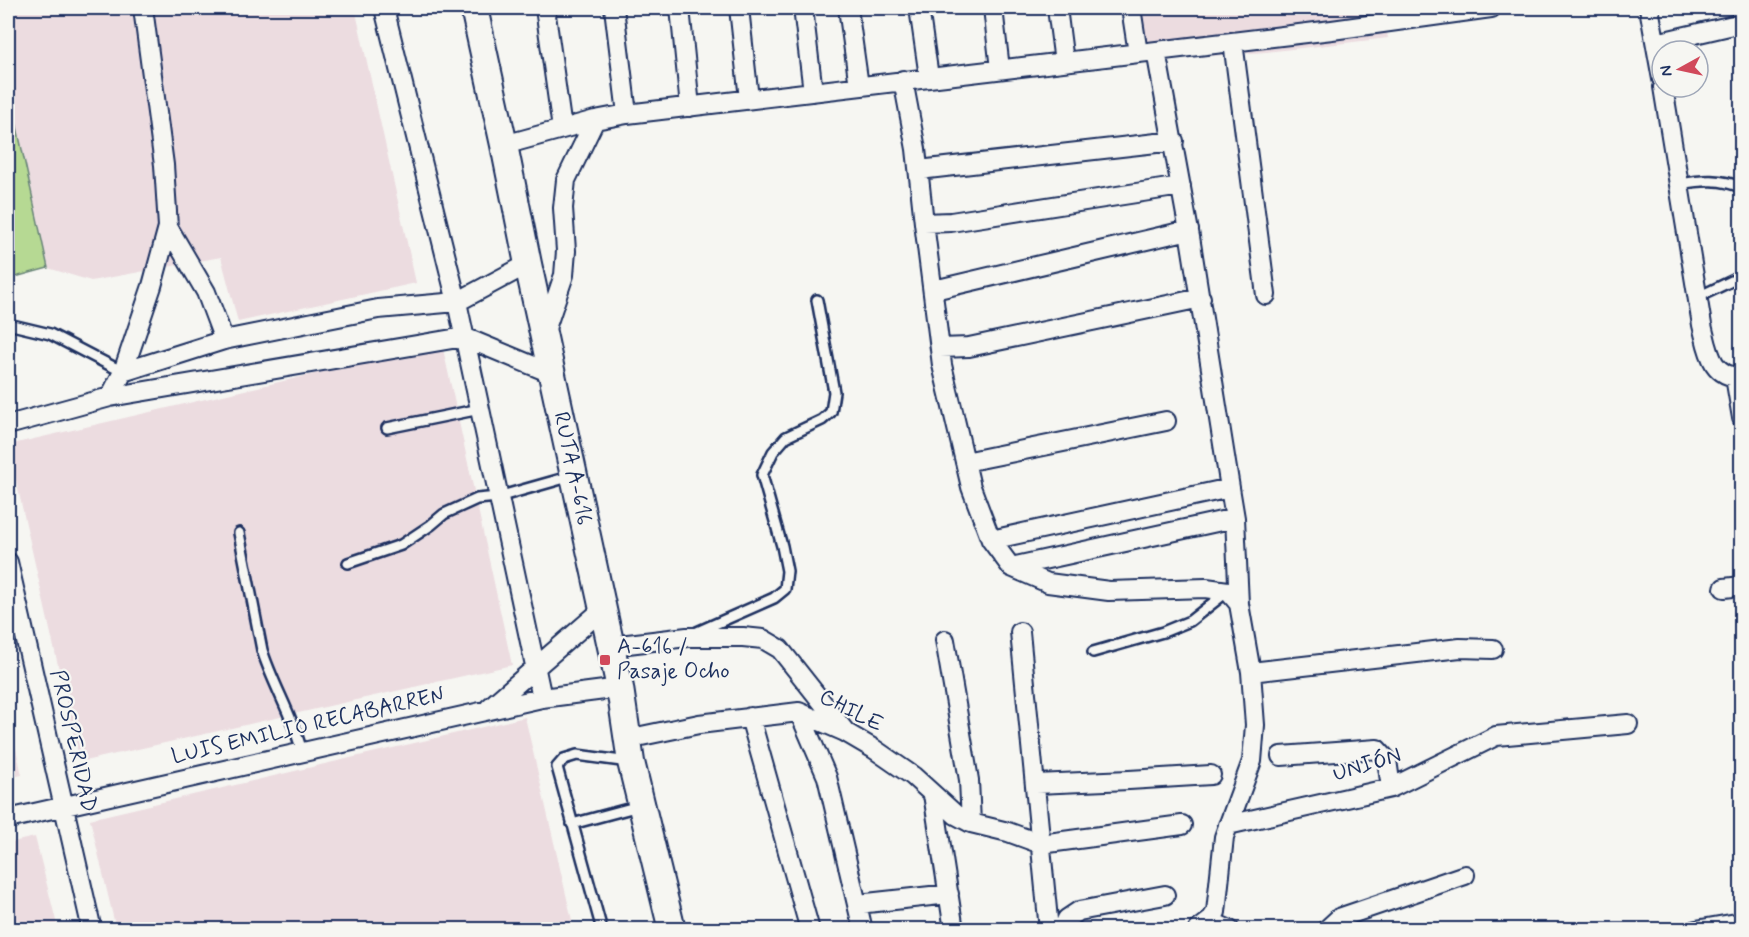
<svg xmlns="http://www.w3.org/2000/svg" width="1749" height="937" font-family="Mynerve,sans-serif">
  <style>
    .built { fill: #ecdce0 }
    .green { fill: #b6d993; stroke: #688478; stroke-width: 1.5 }
    .lines { fill: none; stroke-linecap: round; stroke-linejoin: round }
    .service-casing { stroke: #1b2f5e; stroke-width: 14 }
    .minor-casing { stroke: #1b2f5e; stroke-width: 22 }
    .secondary-casing { stroke: #1b2f5e; stroke-width: 30 }
    .service { stroke: #f6f6f2; stroke-width: 9 }
    .minor { stroke: #f6f6f2; stroke-width: 18 }
    .secondary { stroke: #f6f6f2; stroke-width: 26 }
    .poi-dot { fill: #d1495b; stroke: #f6f6f2; stroke-width: 2 }
    .labels { text-anchor: middle; dominant-baseline: central; stroke-width: 4.5; stroke-linejoin: round; paint-order: stroke }
    .street-label { font-size: 22px; fill: #1b2f5e; stroke: #f6f6f2 }
    .poi-label { font-size: 22px; fill: #1b2f5e; stroke: #f6f6f2; text-anchor: start }
  </style>
  <rect width="100%" height="100%" fill="#f6f6f2"/>
  <filter id="ink" filterUnits="userSpaceOnUse"><feTurbulence type="fractalNoise" baseFrequency=".0167" numOctaves="2"/><feDisplacementMap in="SourceGraphic" scale="12" xChannelSelector="R" yChannelSelector="G"/><feConvolveMatrix kernelMatrix="1 2 1 2 8 2 1 2 1" color-interpolation-filters="sRGB"/></filter>
  <g filter="url(#ink)">
    <path class="built" d="M8,8H355L416,283L238,322L221,257L91,281L48,268L8,86Z
      M1131,8H1383L1388,38L1266,52L1138,61Z
      M442,344L512,665L80,762L8,445Z
      M8,714L22,775L8,778Z
      M525,717L574,929H116L90,819Z
      M35,837L58,929H8V843Z"/>
    <path class="green" d="M8,86L48,268L8,279Z"/>
    <g class="lines">
      <defs>
        <path id="service" d="M1680,184C1701,180 1722,178 1742,188
          M1698,297L1742,276
          M8,324L50,334L123,372
          M387,428L480,409
          M239,533L262,650C273,685 293,716 302,752
          M348,563L401,545L431,525L444,514L477,499L498,497L572,476
          M697,632L774,598L785,589L787,571L782,546L762,475L773,452L786,437L822,420L831,412L834,392L817,300
          M1093,652L1163,632L1190,621L1228,591
          M572,824L639,806
          M602,930L557,767L564,759L577,755L629,762"/>
        <path id="minor" d="M384,8L457,302L542,698
          M545,8L562,129
          M614,8L627,114
          M680,8L690,107
          M739,8L749,99
          M803,8L813,92
          M848,8L859,86
          M919,8L929,77
          M993,8L1000,69
          M1057,8L1064,62
          M1131,8L1138,53
          M1649,8L1662,79
          M1233,42L1266,295
          M1656,43L1742,23
          M1156,51L1190,237L1230,488L1235,518L1239,604
          M903,80L916,149L924,223L942,365L971,487L991,540L1011,567L1048,583L1109,591L1206,588L1228,591L1239,604L1251,672L1255,725L1252,761L1224,837L1216,912L1210,921L1198,930
          M1663,87L1702,325C1708,348 1710,378 1742,377
          M504,145L595,120L627,114L1332,30L1491,8
          M919,170L1174,141
          M924,223L951,222L1181,186
          M168,227L206,292L224,340
          M934,290L1189,230
          M544,334L564,275L566,251L563,208L566,180L595,120
          M940,348L969,347L1201,298
          M123,372L152,286L168,227L164,165L143,8
          M1735,377L1742,418
          M110,397L123,372L224,340L378,309L457,302L528,264
          M8,425L110,397L464,337L553,374
          M965,462L1166,421
          M991,540L1230,488
          M8,562L92,930
          M1011,567L1235,518
          M1724,588L1742,586
          M1020,632L1049,930
          M945,640L969,780L971,823
          M611,646L687,637H743L763,639L780,649L844,730
          M1251,672L1460,648L1493,649
          M489,708L603,609
          M799,712L827,777L863,930
          M750,717L810,930
          M627,739L699,724L799,712L845,732L874,749L913,776L956,815L971,823L1008,832L1041,844L1182,825
          M1281,756L1377,749L1387,760L1391,788
          M1036,784L1129,780L1211,775
          M933,794L954,930
          M8,819L542,698L620,688
          M1228,825L1391,788L1496,736L1628,724
          M858,904L949,894
          M1210,921L1230,930
          M1062,930L1067,919L1079,911L1165,895
          M1326,930L1339,918L1465,875
          M1696,930L1742,922"/>
        <g id="secondary">
          <path id="s1" d="M474,8L504,145L528,264L620,688L631,762L672,930"/>
        </g>
      </defs>
      <use href="#service" class="service-casing"/>
      <use href="#minor" class="minor-casing"/>
      <use href="#secondary" class="secondary-casing"/>
      <use href="#service" class="service"/>
      <use href="#minor" class="minor"/>
      <use href="#secondary" class="secondary"/>
    </g>
  </g>
  <rect class="poi-dot" x="599" y="654" width="12" height="12" rx="3"/>
  <g class="labels">
    <g class="street-label">
      <text stroke="none"><textPath href="#s1" startOffset="471">RUTA A-616</textPath></text>
      <text transform="translate(851 711) rotate(27)">CHILE</text>
      <text transform="translate(308 726) rotate(-13)">LUIS EMILIO RECABARREN</text>
      <text transform="translate(73 741) rotate(77)">PROSPERIDAD</text>
      <text transform="translate(1367 765) rotate(-17)">UNIÓN</text>
    </g>
    <g class="poi-label">
      <text x="617" y="647">A-616 /<tspan x="617" dy="25">Pasaje Ocho</tspan></text>
    </g>
  </g>
  <rect width="1749" height="937" fill="none" stroke="#f6f6f2" stroke-width="30"/>
  <rect x="15" y="15" width="1719" height="907" fill="none" stroke="#1b2f5e" stroke-width="2" filter="url(#ink)"/>
  <g transform="translate(1680 69) rotate(262)"><circle r="28" fill="#f6f6f2" stroke="#9ea6b7" stroke-width="1.5"/>
  <path d="M0-4.5L10 22L0 15L-10 22Z" fill="#d1495b"/>
  <text y="-9" font-size="16" font-weight="bold" text-anchor="middle" fill="#1b2f5e">N</text>
  </g>
</svg>
